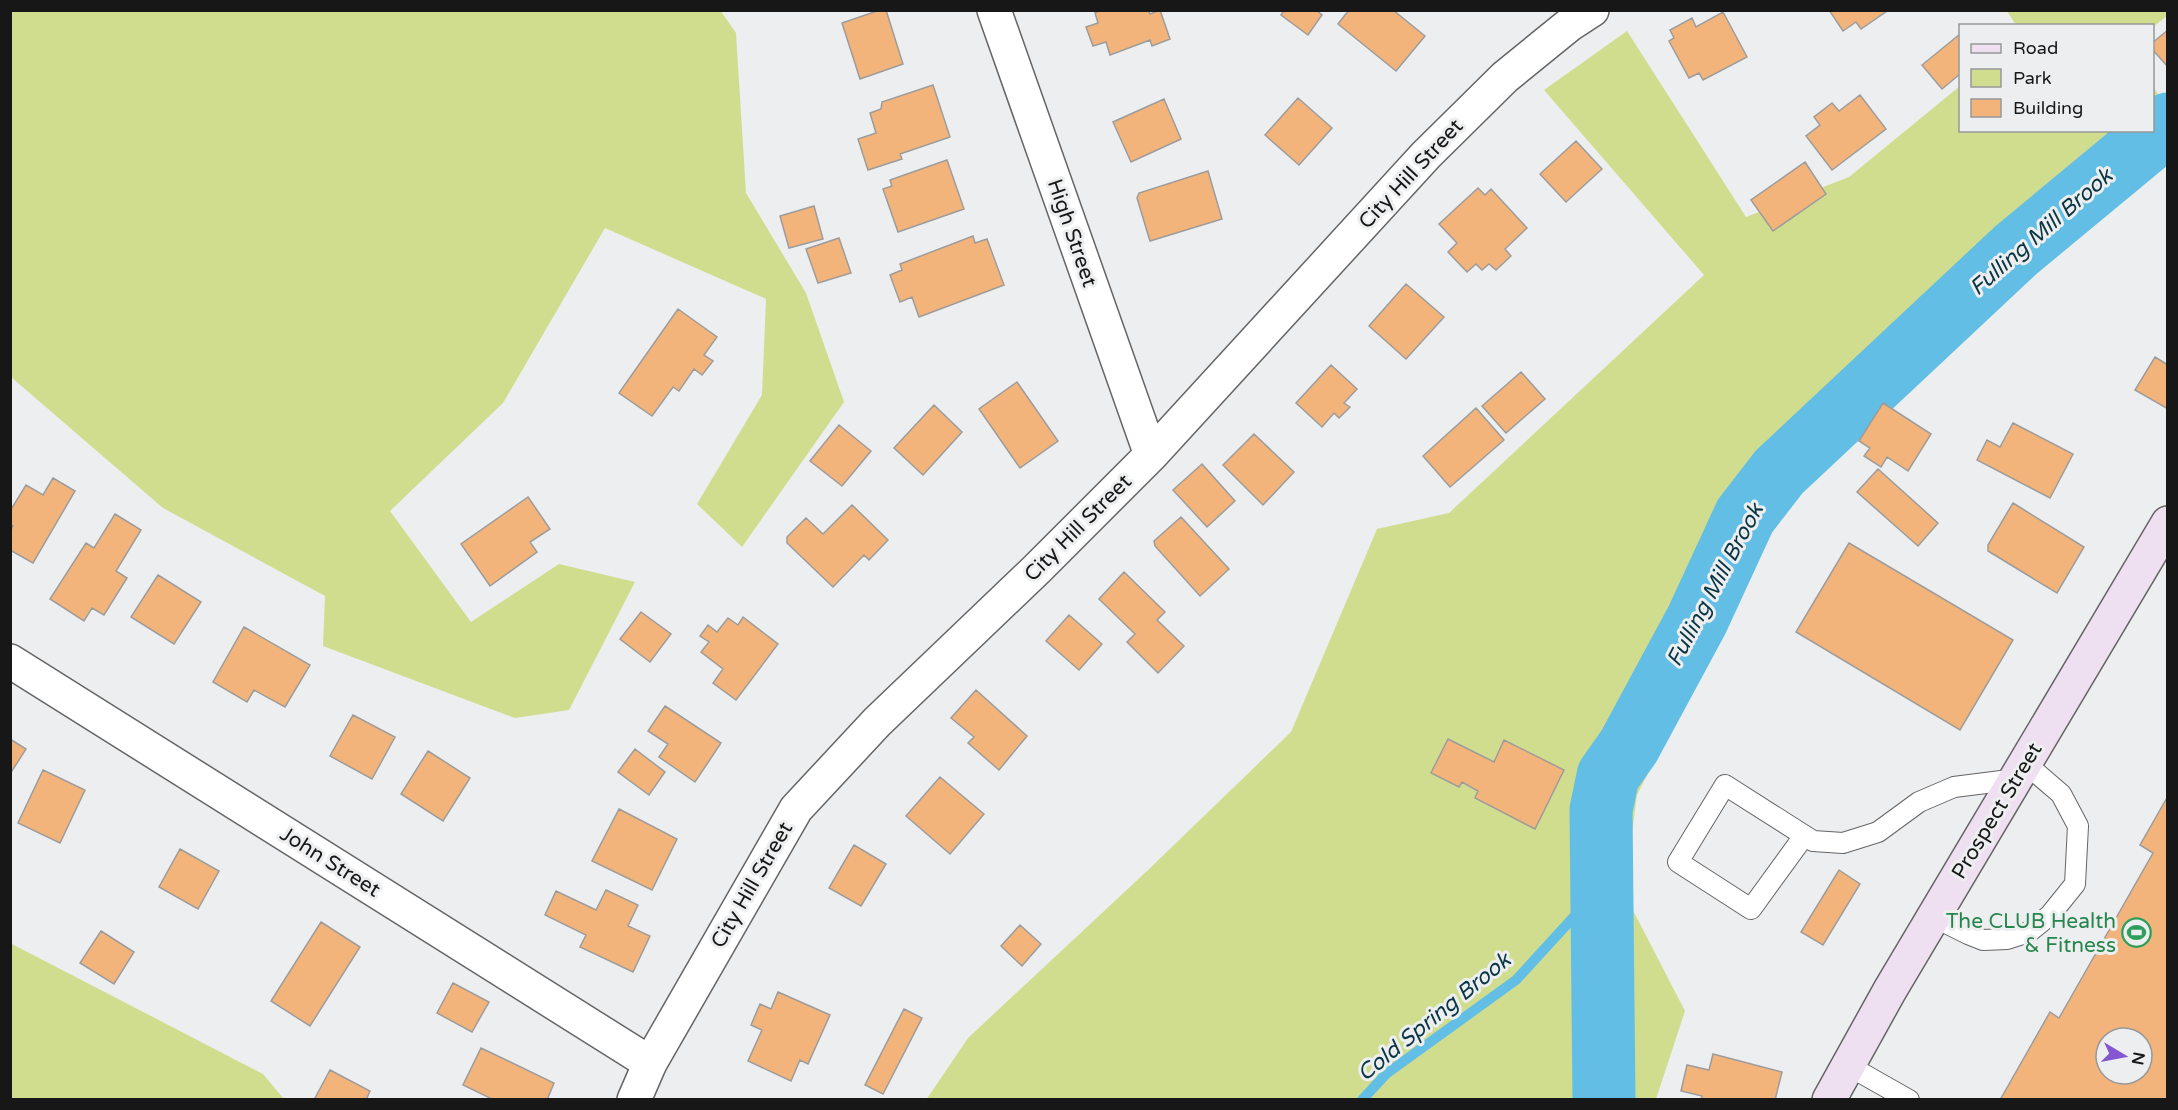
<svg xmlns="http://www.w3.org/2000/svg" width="2178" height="1110" font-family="'Varela Round',sans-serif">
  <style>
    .green { fill: #d0dd8f }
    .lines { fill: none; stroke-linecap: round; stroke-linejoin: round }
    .stream { stroke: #62bee5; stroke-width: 10 }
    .river { stroke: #62bee5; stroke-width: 63 }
    .building { fill: #f3b47c; stroke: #9d9c9b; stroke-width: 1.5; fill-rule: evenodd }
    .service-casing { stroke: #656566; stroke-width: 22 }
    .minor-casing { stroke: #656566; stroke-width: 36 }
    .tertiary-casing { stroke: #656566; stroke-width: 36 }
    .secondary-casing { stroke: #656566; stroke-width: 36 }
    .service { stroke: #fff; stroke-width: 20 }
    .minor { stroke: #fff; stroke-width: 33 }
    .tertiary { stroke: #fff; stroke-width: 33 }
    .secondary { stroke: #eee0f0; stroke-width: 33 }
    .labels { text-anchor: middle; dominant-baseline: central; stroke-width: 6; stroke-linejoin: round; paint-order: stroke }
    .street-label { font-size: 21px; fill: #171718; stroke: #edeeef }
    .leisure-label { font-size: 21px; fill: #27864d; stroke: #edeeef; text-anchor: end }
    .water-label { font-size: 22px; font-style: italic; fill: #093545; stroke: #edeeef }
  </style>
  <rect width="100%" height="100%" fill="#edeeef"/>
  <path class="green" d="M720,10L736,33L746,193L806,293L844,402L742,547L697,504L762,395L766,299L605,228L503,403L390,511L471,622L559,564L635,582L569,710L515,718L323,646L325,596L163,508L11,377V11Z
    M2167,10V16L2153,27L2152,26L2016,25L2007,11Z
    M1627,31L1746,217L1849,177L1960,86V130H2152L2153,86L2163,103L2167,101V151L2003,291L1793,486L1637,795L1624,893L1685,1011L1656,1099L926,1100L968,1038L1147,871L1291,732L1377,529L1449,513L1704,275L1544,90Z
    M10,943L263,1074L284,1099H11Z"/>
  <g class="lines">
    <path class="stream" d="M1362,1100L1386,1074L1516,980L1603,885"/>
    <path class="river" d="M1604,1100L1601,810L1608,776L1629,746L1697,620L1745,516L1779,472L2016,250L2168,124"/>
  </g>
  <path class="building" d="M880,10H886L903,64L860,79L842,23Z
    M1101,10H1148L1150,14L1160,10L1170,39L1152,46L1150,40L1110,55L1106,42L1093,46L1086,27L1098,23L1095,13Z
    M1284,10H1316L1322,15L1308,35L1281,15Z
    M1349,10H1393L1425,36L1396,71L1338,24Z
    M1829,10H1887V11L1861,29L1856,22L1843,31Z
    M1723,12L1747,57L1703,80L1699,73L1689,78L1669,41L1674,38L1670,30L1692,18L1696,27Z
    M2168,30V67L2152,49V43Z
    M1960,34V74L1942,89L1922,65Z
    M933,85L950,137L900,154L902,159L868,170L858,139L876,133L870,113L881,109L882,102Z
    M1860,95L1886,129L1832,170L1806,136L1820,125L1814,117L1832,103L1839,111Z
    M1298,98L1332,128L1299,165L1265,135Z
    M1164,99L1181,139L1131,162L1113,122Z
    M1576,141L1602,169L1566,202L1540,174Z
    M947,160L964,209L898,232L883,189L892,186L890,180Z
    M1805,162L1826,194L1773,231L1751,200Z
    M1208,171L1222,219L1150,241L1137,198L1139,193Z
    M1478,188L1485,195L1491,189L1527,228L1505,249L1511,256L1496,270L1489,264L1482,270L1476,264L1467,272L1448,252L1457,243L1439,224Z
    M814,206L823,239L789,248L780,216Z
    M973,236L975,243L987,239L1004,285L919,317L912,297L900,302L890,275L902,270L900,264Z
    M839,238L851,273L818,283L806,249Z
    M1406,284L1444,317L1406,359L1369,326Z
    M678,309L717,337L704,355L713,361L702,375L694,369L679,391L673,387L652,416L619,393Z
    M2155,357L2168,365V409L2135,390Z
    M1331,365L1357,389L1344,403L1350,407L1339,418L1334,413L1322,427L1296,403Z
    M1521,372L1545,399L1506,433L1482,406Z
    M1017,382L1058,441L1020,468L979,409Z
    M1883,403L1931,434L1908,471L1887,457L1881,467L1864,456L1870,448L1859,441Z
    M934,405L962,432L923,475L894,448Z
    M1476,408L1504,440L1450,487L1423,456Z
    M2013,423L2073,454L2050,498L1977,460L1987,440L2000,447Z
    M839,425L871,451L842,486L810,461Z
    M1254,434L1294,472L1263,505L1223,465Z
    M1202,464L1235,501L1207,527L1173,490Z
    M1878,469L1938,523L1918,546L1857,492Z
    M53,478L75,491L33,563L10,550V531L13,526L10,525V511L26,485L43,495Z
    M528,497L550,529L530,542L537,552L490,586L461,544Z
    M2013,503L2084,547L2057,593L1988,551V545Z
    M852,505L888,540L869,560L864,555L833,587L787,543V537L806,518L823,534Z
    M115,514L141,530L116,571L127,578L104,615L92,608L84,621L50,599L86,543L94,548Z
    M1181,517L1229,569L1200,596L1155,546L1154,541Z
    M1849,543L2013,640L1960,730L1796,632Z
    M1124,572L1165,612L1157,620L1184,646L1158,673L1127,642L1135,634L1099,599Z
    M158,575L201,602L174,644L131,617Z
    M641,612L671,634L650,662L620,639Z
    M1069,615L1102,644L1079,670L1046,641Z
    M743,617L778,644L736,700L713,683L723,669L701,652L709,642L700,636L708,625L717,632L728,618L738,625Z
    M244,627L310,665L285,707L254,690L247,702L213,682Z
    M976,690L1027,736L999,770L968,743L974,737L951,718Z
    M665,706L721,743L695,782L659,757L668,744L648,731Z
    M353,715L395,737L372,779L330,756Z
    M10,739L26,749L10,774Z
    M1448,739L1494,762L1504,740L1564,770L1535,829L1475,798L1478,791L1462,782L1459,787L1431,773Z
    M635,749L665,772L649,795L618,772Z
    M428,751L470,778L443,821L401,794Z
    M43,770L85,790L60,843L18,823Z
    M940,777L984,814L950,854L906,816Z
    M2168,796V1100H2000L2050,1012L2059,1018L2153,853L2140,845ZM2106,1038H2142V1074H2106Z
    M619,809L677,839L652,890L592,861Z
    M854,845L886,864L861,906L829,888Z
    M180,849L219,871L198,909L159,887Z
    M1839,870L1860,884L1823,945L1801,932Z
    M606,890L638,905L628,926L650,936L633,972L580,947L586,935L545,915L556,891L596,910Z
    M321,922L360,947L310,1026L271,1001Z
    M1020,925L1041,944L1022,966L1001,946Z
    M101,931L134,952L114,984L80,963Z
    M453,983L489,1002L472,1032L437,1013Z
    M778,992L830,1015L808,1064L800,1060L791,1081L748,1061L762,1030L751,1025L760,1004L771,1009Z
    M904,1009L922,1018L883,1094L865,1085Z
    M481,1048L554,1083L547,1100H494L463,1085Z
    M1713,1054L1782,1072L1775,1100H1701L1702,1096L1681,1091L1687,1065L1709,1070Z
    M330,1070L370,1091L366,1100H314Z"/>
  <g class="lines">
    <defs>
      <path id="service" d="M1804,836L1751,909L1678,862L1725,785L1813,841L1843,843L1878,832L1919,802L1954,787L2017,779
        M1934,917L1968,934L1983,940L2007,939L2029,932L2050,915L2075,884L2078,826L2061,794L2026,764
        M1849,1066L1909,1100"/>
      <path id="minor" d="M10,661L650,1063"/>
      <path id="tertiary" d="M994,10L1151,455
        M634,1100L650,1063L796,809L877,722L1037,569L1151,455L1426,155L1505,77L1569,25L1592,10"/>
      <path id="secondary" d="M1829,1100L1890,990L2168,523"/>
    </defs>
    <use href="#service" class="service-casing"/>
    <use href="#minor" class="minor-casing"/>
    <use href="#tertiary" class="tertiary-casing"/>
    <use href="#secondary" class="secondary-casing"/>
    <use href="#service" class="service"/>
    <use href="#minor" class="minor"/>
    <use href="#tertiary" class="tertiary"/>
    <use href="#secondary" class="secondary"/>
  </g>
  <defs>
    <symbol id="stadium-ring" viewBox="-11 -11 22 22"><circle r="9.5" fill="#edeeef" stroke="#2e9e5b" stroke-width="1.5"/><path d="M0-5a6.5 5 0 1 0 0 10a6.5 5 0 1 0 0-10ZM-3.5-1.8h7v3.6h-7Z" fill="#2e9e5b"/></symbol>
  </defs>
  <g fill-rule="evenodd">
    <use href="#stadium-ring" x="2120" y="916" width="33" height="33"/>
  </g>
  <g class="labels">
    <g class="street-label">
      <text transform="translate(1411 174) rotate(-47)">City Hill Street</text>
      <text transform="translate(1072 233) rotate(71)">High Street</text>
      <text transform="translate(1078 528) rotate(-45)">City Hill Street</text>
      <text transform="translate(1997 811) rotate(-59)">Prospect Street</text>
      <text transform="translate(330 862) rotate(32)">John Street</text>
      <text transform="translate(752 885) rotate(-60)">City Hill Street</text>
    </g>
    <g class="leisure-label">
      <text x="2116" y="921">The CLUB Health<tspan x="2116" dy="24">&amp; Fitness</tspan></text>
    </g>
    <g class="water-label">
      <text transform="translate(2041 232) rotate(-41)">Fulling Mill Brook</text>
      <text transform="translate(1715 585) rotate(-62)">Fulling Mill Brook</text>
      <text transform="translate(1434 1017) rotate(-39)">Cold Spring Brook</text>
    </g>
  </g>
  <rect width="2178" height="1110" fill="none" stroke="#171718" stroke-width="24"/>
  <rect x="1959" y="24" width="195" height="108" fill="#edeeef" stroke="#979899" stroke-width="1.5"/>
  <rect x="1971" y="44" width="30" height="9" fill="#eee0f0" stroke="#979899" stroke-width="1.5"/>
  <text x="2013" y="54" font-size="18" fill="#171718">Road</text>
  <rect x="1971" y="69" width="30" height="18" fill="#d0dd8f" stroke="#979899" stroke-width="1.5"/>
  <text x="2013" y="84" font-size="18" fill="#171718">Park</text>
  <rect x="1971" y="99" width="30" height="18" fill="#f3b47c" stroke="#979899" stroke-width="1.5"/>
  <text x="2013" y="114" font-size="18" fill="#171718">Building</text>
  <g transform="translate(2124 1056) rotate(100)"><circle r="28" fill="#edeeef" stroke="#979899" stroke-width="1.5"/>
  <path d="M0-4.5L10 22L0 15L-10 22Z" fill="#8457d0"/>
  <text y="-9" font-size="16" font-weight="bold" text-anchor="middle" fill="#171718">N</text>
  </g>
</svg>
